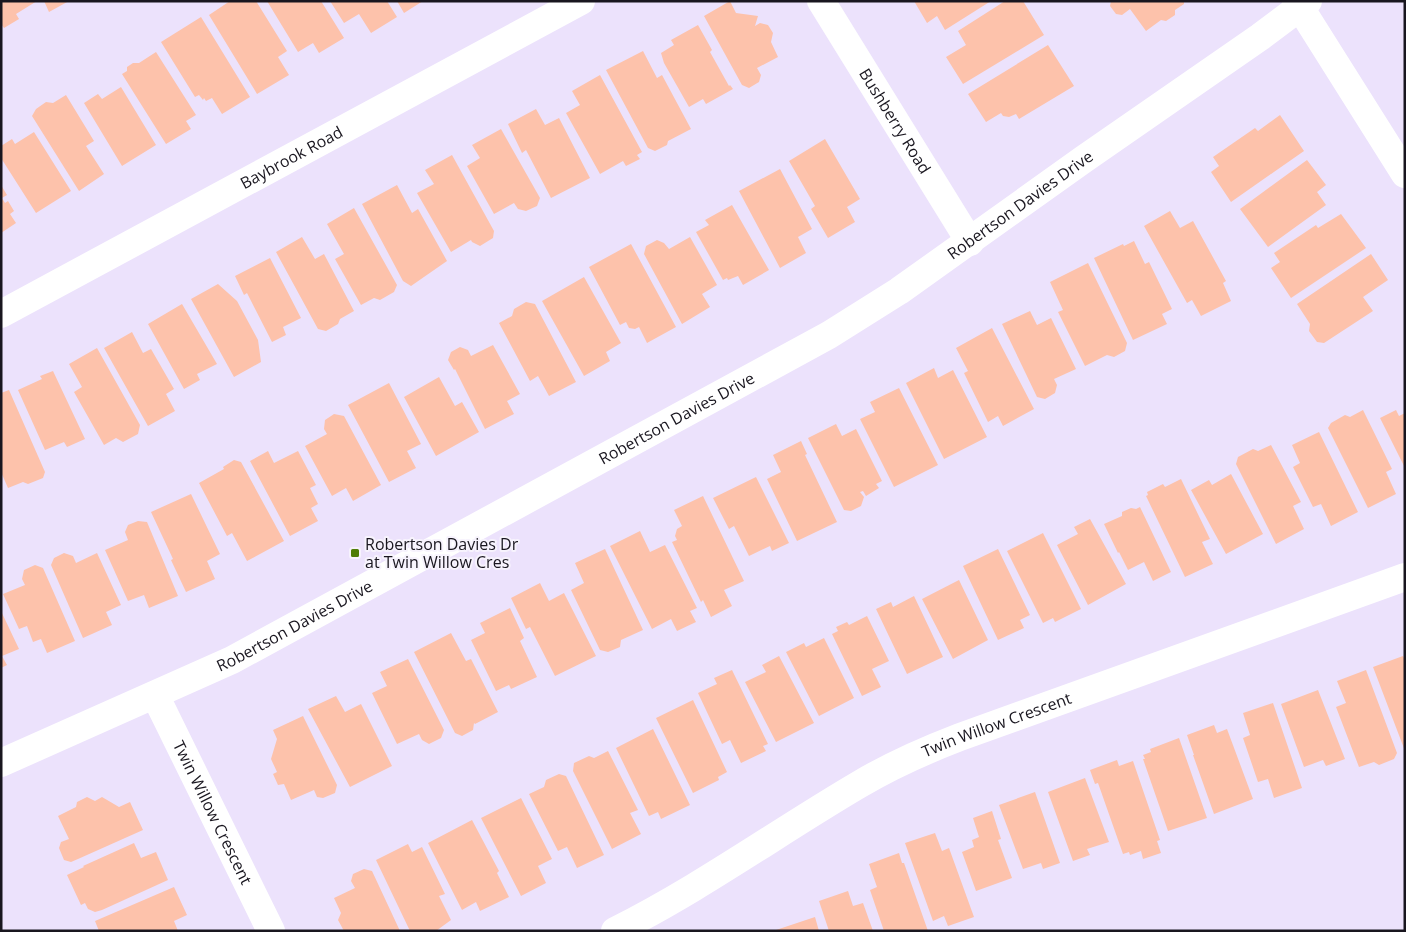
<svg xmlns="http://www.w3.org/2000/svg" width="1406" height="932" font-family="'Open Sans',sans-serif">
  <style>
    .building { fill: #fdc2ab }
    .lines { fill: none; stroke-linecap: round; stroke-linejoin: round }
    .minor { stroke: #fff; stroke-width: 28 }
    .poi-dot { fill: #4f7d06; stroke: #f7f3fd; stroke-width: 2 }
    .labels { text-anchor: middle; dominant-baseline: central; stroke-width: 4; stroke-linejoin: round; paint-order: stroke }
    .street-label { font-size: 16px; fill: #19161f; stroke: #f7f3fd }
    .poi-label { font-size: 16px; fill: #19161f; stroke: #f7f3fd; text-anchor: start }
  </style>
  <rect width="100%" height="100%" fill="#ece2fc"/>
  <path class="building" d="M1,1H37L16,14L19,19L4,28L1,24Z
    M44,1H69L49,12Z
    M230,1H256L287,51L278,57L289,75L257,94L209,15Z
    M267,1H321L344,38L319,53L313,43L298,52Z
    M330,1H387L397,17L371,33L359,14L344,23Z
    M397,1H423L404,13Z
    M730,1L736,13L758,16L755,26L760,23L768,25L773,33L771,42L778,57L757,68L761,75L759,82L749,88L742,85L704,16Z
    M914,1H991L945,30L937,16L927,23Z
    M1005,1H1023L1044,35L963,84L946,57L966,45L958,31Z
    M1111,1H1184V4L1175,10V15L1166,21L1161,20L1146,31L1130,9L1122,15L1116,14L1110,6Z
    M201,17L250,97L222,114L212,98L206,101L204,98L203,100L199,95L195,97L161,42Z
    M698,25L712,50L710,52L729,86L730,85L733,89L706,104L703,99L689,107L664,63L661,53L674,45L671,40Z
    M1048,45L1074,86L1019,119L1016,114L1009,117L1003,116L1001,113L986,122L968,94Z
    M643,51L657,78L662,75L691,129L668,141L667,145L655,151L648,148L606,70Z
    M156,52L196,115L186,121L191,129L166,144L122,74L127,71V67L133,63H139Z
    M600,75L642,152L637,155L640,159L626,166L623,161L600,174L566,113L580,105L572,91Z
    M121,87L156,145L122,166L84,103L98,94L102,99Z
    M66,95L94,141L86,146L104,174L79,191L32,116L36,109L46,102L53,103Z
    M536,109L545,125L559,118L590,178L551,198L526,150L522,153L508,124Z
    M1280,115L1304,151L1231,202L1211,172L1219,166L1213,157L1255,128L1258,131Z
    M501,129L540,198L537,206L526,211L518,209L514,203L494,214L467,166L480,158L472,145Z
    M34,132L71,191L36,213L1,158V146L12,139L15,144Z
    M825,139L860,199L847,207L855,222L828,238L811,209L815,206L789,161Z
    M452,155L494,231L493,238L480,246L472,242L471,240L451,252L417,193L434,184L425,170Z
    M1307,160L1326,185L1317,192L1326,205L1268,247L1240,209Z
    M780,169L812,229L798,237L806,253L780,268L739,191Z
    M1,185L7,195L2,198L5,203L8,201L14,211L10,214L16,223L1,233Z
    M397,185L412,213L418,209L447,261L411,286L403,281L362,204Z
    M732,205L769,270L743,285L738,276L728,280L727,278L723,280L696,232L709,225L705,220Z
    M354,208L397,285L394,292L380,300L374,298L361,305L335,259L344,254L327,224Z
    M1170,211L1180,228L1193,221L1226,281L1223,283L1231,301L1201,316L1192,300L1187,303L1144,226Z
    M1341,214L1366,248L1291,298L1271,268L1280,262L1274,253L1316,225L1318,228Z
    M302,237L315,259L324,254L354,311L340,319L338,324L326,331L318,329L276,252Z
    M690,237L717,285L702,294L710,307L682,324L644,254L646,246L657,240L664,243L669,249Z
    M1134,241L1145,264L1149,262L1172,309L1162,314L1167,324L1133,340L1094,258L1123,244L1124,246Z
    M631,244L676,327L647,343L639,327L635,329L629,328L626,322L620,325L589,267Z
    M1371,254L1388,280L1363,297L1373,311L1324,343L1317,342L1309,331L1310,324L1297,304Z
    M270,258L301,318L283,327L286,335L272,342L247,293L244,295L235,276Z
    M1088,263L1127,343L1125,351L1114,357L1107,355L1085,366L1058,312L1063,310L1050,282Z
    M584,277L621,343L606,352L610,361L584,376L542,301Z
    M218,284L237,301L258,340L261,362L234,377L191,299Z
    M526,302L535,304L576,382L549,396L538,376L530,381L499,323L512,316L514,309Z
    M182,304L217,364L197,374L200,380L184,389L148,324Z
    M1030,311L1037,325L1051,318L1076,369L1054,379L1057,385L1055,393L1045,399L1037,397L1002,324Z
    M992,328L1034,409L1003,426L998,416L988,422L964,373L968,371L956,348Z
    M132,332L143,353L151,349L174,389L166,394L175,411L148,426L104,348Z
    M493,345L520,394L507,401L514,414L485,429L455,369L454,370L448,360L451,352L460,347L468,350L471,356Z
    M97,348L140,425L138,434L123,442L116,438L104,445L74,392L82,387L69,364Z
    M934,368L938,378L953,370L987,437L944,459L906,383Z
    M53,371L85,439L67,447L64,442L45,450L18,390L42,379L40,376Z
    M439,377L455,406L462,402L479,432L436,456L404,397Z
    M389,383L421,444L407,451L416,468L389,482L348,405Z
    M899,388L938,465L894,487L860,419L875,412L870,402Z
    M9,390L45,472L43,478L28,484L23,482L8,488L1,472V393Z
    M1363,410L1392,469L1386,472L1396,494L1368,508L1328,428L1331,423L1345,415L1350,417Z
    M1396,410L1399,416L1405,413V468L1380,418Z
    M334,414L344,416L381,485L353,501L346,488L332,496L305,446L327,434L324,429L325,420Z
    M836,424L842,436L856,429L882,481L876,484L879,488L866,496L863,491L860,492L864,497L861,506L851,511L844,510L808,438Z
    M1319,432L1358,512L1331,526L1321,504L1313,507L1293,467L1300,463L1292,445Z
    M801,441L807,454L805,455L837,522L797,541L767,479L781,472L773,455Z
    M1271,445L1301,502L1293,506L1304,529L1276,544L1236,464L1238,457L1253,449L1258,451Z
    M268,451L274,463L298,451L316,485L310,488L318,504L311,508L318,521L290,536L250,461Z
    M234,460L241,462L284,541L247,561L232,533L227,536L199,483L224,469L223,467Z
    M1231,474L1263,534L1226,554L1191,490L1209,480L1212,485Z
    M756,477L789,543L772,551L770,546L749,556L734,526L729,529L713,498Z
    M1181,479L1210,539L1202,542L1213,564L1185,577L1146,496L1148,495L1147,492L1163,484L1165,487Z
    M191,494L220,554L207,561L215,579L186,592L171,560L173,559L151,512Z
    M703,496L744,581L724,590L732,606L711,617L703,600L701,602L672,542L677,540L675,536L677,529L682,526L674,510Z
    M1140,507L1171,572L1153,581L1144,562L1128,570L1119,552L1118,553L1104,524L1122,516V512L1131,508L1136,509Z
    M1090,519L1126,584L1088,605L1057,545L1078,534L1074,527Z
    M138,521L147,522L178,596L149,608L144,595L128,601L105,550L128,540L125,532L128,525Z
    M640,531L650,552L665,545L697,608L690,611L696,622L677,631L671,619L652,629L610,546Z
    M1043,533L1081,609L1055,622L1053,618L1043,623L1007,551Z
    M605,549L643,630L621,640L620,647L608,652L600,650L571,590L584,583L575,563Z
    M998,549L1030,615L1020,620L1024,628L998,640L963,566Z
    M64,553L73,556L76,563L97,553L121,605L106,612L112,625L83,638L51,565L54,558Z
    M35,565L43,568L75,641L47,653L41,639L33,642L27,626L19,629L3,594L25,585L22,579L24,570Z
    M959,580L988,640L953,659L922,599Z
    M540,583L549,601L564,593L596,656L555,676L530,627L526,629L511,598Z
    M914,596L943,657L907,674L876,609L891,602L893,607Z
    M510,608L524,638L520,641L537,677L511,689L509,685L496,691L471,640L485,633L480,623Z
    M1,611L19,649L2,656L7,665L1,668Z
    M867,616L889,661L872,669L881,687L862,696L832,634L838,631L836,627L847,622L849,625Z
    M451,633L466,661L471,659L498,712L475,724L474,723L473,730L462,736L455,733L414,652Z
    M824,638L854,698L819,716L786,652L804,643L806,647Z
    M779,656L814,723L776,742L745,682L766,672L762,665Z
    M1403,656L1405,660V751L1373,667Z
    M408,659L444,730L441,738L429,744L422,740L419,734L397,744L372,693L387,686L380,672Z
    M732,670L768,744L763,746L766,751L741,763L730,740L722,744L698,693L717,684L714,678Z
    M1366,670L1397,753L1394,759L1379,765L1374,762L1359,767L1336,707L1346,703L1337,681Z
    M1318,690L1345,759L1326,766L1323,760L1304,767L1281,704Z
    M336,696L345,712L361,704L392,766L350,787L308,709Z
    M693,700L727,772L718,777L719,780L693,793L656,718Z
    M1273,703L1302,788L1274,798L1268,779L1258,782L1243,738L1250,735L1243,713Z
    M303,716L337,785L335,793L323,798L317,797L314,790L291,800L284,784L278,785L273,774L277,772L271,759L277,739L273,730Z
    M1214,725L1217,733L1227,729L1253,799L1214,814L1193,755H1194L1187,735Z
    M653,729L690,805L661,819L658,812L649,816L616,748Z
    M1179,738L1207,818L1168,831L1143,759H1145L1143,755L1151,752L1150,749Z
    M608,751L638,810L630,813L641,834L612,849L573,771L574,763L589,756L594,758Z
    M1117,760L1119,766L1133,761L1160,840L1157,841L1161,853L1143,859L1141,851L1130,855L1129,852L1123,854L1098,783L1095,784L1090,770Z
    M559,774L566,776L604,855L577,868L567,847L558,851L529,794L544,787L546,780Z
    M1085,778L1109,842L1087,849L1090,855L1073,861L1048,792Z
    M1035,792L1060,863L1043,869L1041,863L1023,869L999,805Z
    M87,797L95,801L102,797L119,807L130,802L143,830L78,859L71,862L64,860L59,848L61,842L69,839L58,816L76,807L77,802Z
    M521,798L552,859L538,866L546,883L521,896L481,818Z
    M992,811L1001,839L998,840L1012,878L976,891L962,852L974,847L972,840L979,837L973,818Z
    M472,820L499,871L497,873L509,897L480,911L476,902L462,910L428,843Z
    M935,833L942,851L949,848L974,917L948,926L944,916L933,921L905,843Z
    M134,843L141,858L156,852L168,880L102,910L95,912L88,909L85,903L81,905L67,875L84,867L83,866Z
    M408,844L412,852L422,847L445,894L439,896L451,920L436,931H410L376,860Z
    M899,853L902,863H904L928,931H884L870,890L877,887L869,864Z
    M364,869L372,871L400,931H344L338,920L341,913L334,898L355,888L351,881L353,874Z
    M174,887L187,915L174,921L178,931H99L95,921Z
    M848,891L853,906L863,903L873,931H829L819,901Z
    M815,917L819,931H777L776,930Z"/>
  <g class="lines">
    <g class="minor">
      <path id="s1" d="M821,1L970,242"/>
      <path d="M1296,1L1405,174"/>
      <path id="s2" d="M1,314L581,1"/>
      <path id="s3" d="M155,695L271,931"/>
      <path id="s4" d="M1,763L232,660L829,335L899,291L1084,159L1260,37L1308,1"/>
      <path id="s5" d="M615,931C701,888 778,832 860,784C892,765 926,750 960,737L1405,577"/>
    </g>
  </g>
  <rect class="poi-dot" x="350" y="548" width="10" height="10" rx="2.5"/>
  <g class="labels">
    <g class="street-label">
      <text stroke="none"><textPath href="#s1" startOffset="141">Bushberry Road</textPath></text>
      <text stroke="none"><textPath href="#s2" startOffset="330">Baybrook Road</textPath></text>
      <text stroke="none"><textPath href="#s4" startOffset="1164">Robertson Davies Drive</textPath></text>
      <text stroke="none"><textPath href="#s4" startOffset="759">Robertson Davies Drive</textPath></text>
      <text stroke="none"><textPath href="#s4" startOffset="324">Robertson Davies Drive</textPath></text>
      <text stroke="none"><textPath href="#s5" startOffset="435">Twin Willow Crescent</textPath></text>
      <text stroke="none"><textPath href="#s3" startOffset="131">Twin Willow Crescent</textPath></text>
    </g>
    <g class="poi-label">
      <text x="365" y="544">Robertson Davies Dr<tspan x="365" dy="18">at Twin Willow Cres</tspan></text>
    </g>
  </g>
  <rect width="1406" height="932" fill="none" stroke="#19161f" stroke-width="5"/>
</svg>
